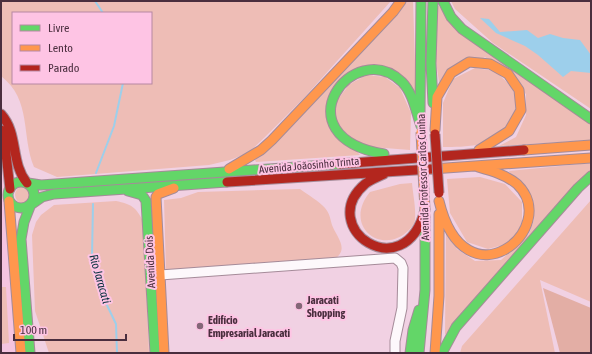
<svg xmlns="http://www.w3.org/2000/svg" width="592" height="354" font-family="'Asap Condensed',sans-serif">
  <style>
    .built { fill: #f5c4e0 }
    .green { fill: #eebdb6; fill-rule: evenodd }
    .forest { fill: #e3aea5 }
    .water { fill: #9dcfeb }
    .lines { fill: none; stroke-linecap: round; stroke-linejoin: round }
    .stream { stroke: #9dcfeb; stroke-width: 2 }
    .street-casing { stroke: #a58b99; stroke-width: 11 }
    .fast-casing { stroke: #a58b99; stroke-width: 11 }
    .slow-casing { stroke: #a58b99; stroke-width: 11 }
    .jam-casing { stroke: #a58b99; stroke-width: 11 }
    .street { stroke: #fdf8fb; stroke-width: 9 }
    .fast { stroke: #63d668; stroke-width: 9 }
    .slow { stroke: #ff974d; stroke-width: 9 }
    .jam { stroke: #b3261e; stroke-width: 9 }
    .slow-bridge-casing { stroke: #a58b99; stroke-width: 11; stroke-linecap: butt }
    .jam-bridge-casing { stroke: #a58b99; stroke-width: 11; stroke-linecap: butt }
    .slow-bridge { stroke: #ff974d; stroke-width: 9 }
    .jam-bridge { stroke: #b3261e; stroke-width: 9 }
    .poi-dot { fill: #846778; stroke: #fec4e4; stroke-width: 1.5 }
    .labels { text-anchor: middle; dominant-baseline: central; stroke-width: 4; stroke-linejoin: round; paint-order: stroke }
    .street-label { font-size: 11px; fill: #4a2e3e; stroke: #fec4e4 }
    .poi-label { font-size: 11px; font-weight: bold; fill: #4a2e3e; stroke: #fec4e4; text-anchor: start }
    .water-label { font-size: 12px; font-style: italic; fill: #08313f; stroke: #fec4e4 }
  </style>
  <rect width="100%" height="100%" fill="#f1d1e3"/>
  <path class="built" d="M1,143L16,353H1Z"/>
  <path class="green" d="M1,1H391L303,99L264,138L248,153L230,160L209,165L57,177L34,167C21,135 32,100 1,76ZM13,13H151V83H13Z
    M407,1H413L416,91L364,65L326,115L360,155L256,162L255,160Z
    M451,1H591V109L493,43L455,9Z
    M436,4L591,123V140L499,146L516,137L526,115V94L485,57L439,82L436,61Z
    M475,68L495,71L512,87L518,105C516,111 514,120 510,125C497,147 465,147 443,147V103L453,79Z
    M367,75L385,77L400,88L411,113L410,150L372,147L356,144L336,122C335,90 340,89 367,75Z
    M591,163V173L445,335L446,232L457,249L475,261L501,260L529,234L534,220L509,171Z
    M480,177L505,184L522,202V222L515,237L503,245L488,249L467,242L450,213L447,179Z
    M412,183C413,194 416,208 415,219C415,223 412,227 409,230C382,257 342,226 370,192L400,184Z
    M15 195a9 9 0 1 1 18 0a9 9 0 1 1-18 0Z
    M300,189C308,195 319,201 325,208C330,214 330,218 332,225C336,236 349,248 336,258L166,271L164,200L181,198L198,192Z
    M591,200V302L540,280L555,353H460L462,346Z
    M116,201C131,204 136,207 143,221L149,353H49L35,311L32,235L36,222L41,215L54,205Z
    M1,287H6L9,343L1,344Z"/>
  <path class="forest" d="M543,288L591,308V353H560Z"/>
  <path class="water" d="M480,18L489,19L500,32L527,30L538,38L550,34L563,38L580,40L591,55V73L571,71L563,77L538,55L525,46L496,33Z"/>
  <g class="lines">
    <path class="stream" d="M95,1L103,13
      M96,173L114,126L123,83
      M93,204L92,257L101,279L104,299L116,324L117,353"/>
    <defs>
      <path id="street" d="M160,275L395,258L401,263L403,268L402,308L395,341V353"/>
      <path id="fast" d="M433,1L431,63L433,103
        M443,1L451,17L462,29L591,119
        M420,115L421,1
        M384,154C279,136 353,35 402,82C413,93 416,112 421,126
        M8 195a13 13 0 1 1 26 0a13 13 0 1 1-26 0Z
        M28,183L41,185L339,164
        M128,191L142,195L146,201L155,353
        M32,204L42,197L54,194L227,182
        M30,353L21,239L24,222L31,204
        M410,353L413,330L419,310
        M419,353L425,290V216
        M442,353L456,327L578,188L591,176"/>
      <path id="slow" d="M435,130L437,97L451,73L469,62L490,64L508,74L519,90L521,110L509,131L479,150
        M524,150L591,145
        M229,169L261,150L272,140L393,12L401,1
        M432,169L591,158
        M9,201L21,353
        M439,201C465,309 563,228 517,184C506,175 492,171 478,167
        M164,353L156,197L158,194L174,188
        M435,353L439,296V214"/>
      <path id="jam" d="M1,114C19,134 10,162 27,183
        M1,130L4,136L10,189
        M339,164L524,150
        M384,174C378,177 370,180 365,184C315,227 404,289 425,210
        M227,182L432,169"/>
    </defs>
    <use href="#street" class="street-casing"/>
    <use href="#fast" class="fast-casing"/>
    <use href="#slow" class="slow-casing"/>
    <use href="#jam" class="jam-casing"/>
    <use href="#street" class="street"/>
    <use href="#fast" class="fast"/>
    <use href="#slow" class="slow"/>
    <use href="#jam" class="jam"/>
    <defs>
      <path id="slow-bridge" d="M421,132L425,210"/>
      <path id="jam-bridge" d="M435,134L439,193"/>
    </defs>
    <use href="#slow-bridge" class="slow-bridge-casing"/>
    <use href="#jam-bridge" class="jam-bridge-casing"/>
    <use href="#slow-bridge" class="slow-bridge"/>
    <use href="#jam-bridge" class="jam-bridge"/>
  </g>
  <g class="poi-dot">
    <circle cx="299" cy="306" r="4"/>
    <circle cx="200" cy="326" r="4"/>
  </g>
  <g class="labels">
    <g class="street-label">
      <text transform="translate(309 165) rotate(-5)">Avenida Joãosinho Trinta</text>
      <text transform="translate(423 177) rotate(-92)">Avenida Professor Carlos Cunha</text>
      <text transform="translate(150 262) rotate(-93)">Avenida Dois</text>
    </g>
    <g class="poi-label">
      <text x="307" y="300">Jaracati<tspan x="307" dy="13">Shopping</tspan></text>
      <text x="208" y="320">Edifício<tspan x="208" dy="13">Empresarial Jaracati</tspan></text>
    </g>
    <g class="water-label">
      <text transform="translate(100 279) rotate(74)">Rio Jaracati</text>
    </g>
  </g>
  <rect width="592" height="354" fill="none" stroke="#4a2e3e" stroke-width="4"/>
  <rect x="12" y="12" width="140" height="72" fill="#fec4e4" stroke="#b688a2"/>
  <rect x="20" y="25" width="20" height="6" fill="#63d668" stroke="#b688a2"/>
  <text x="48" y="32" font-size="12" fill="#4a2e3e">Livre</text>
  <rect x="20" y="45" width="20" height="6" fill="#ff974d" stroke="#b688a2"/>
  <text x="48" y="52" font-size="12" fill="#4a2e3e">Lento</text>
  <rect x="20" y="65" width="20" height="6" fill="#b3261e" stroke="#b688a2"/>
  <text x="48" y="72" font-size="12" fill="#4a2e3e">Parado</text>
  <path d="M14 334v6h112v-6" fill="none" stroke="#4a2e3e" stroke-width="2"/>
  <text x="20" y="334" font-size="12" fill="#4a2e3e" stroke="#fec4e4" stroke-width="3" paint-order="stroke">100 m</text>
</svg>
